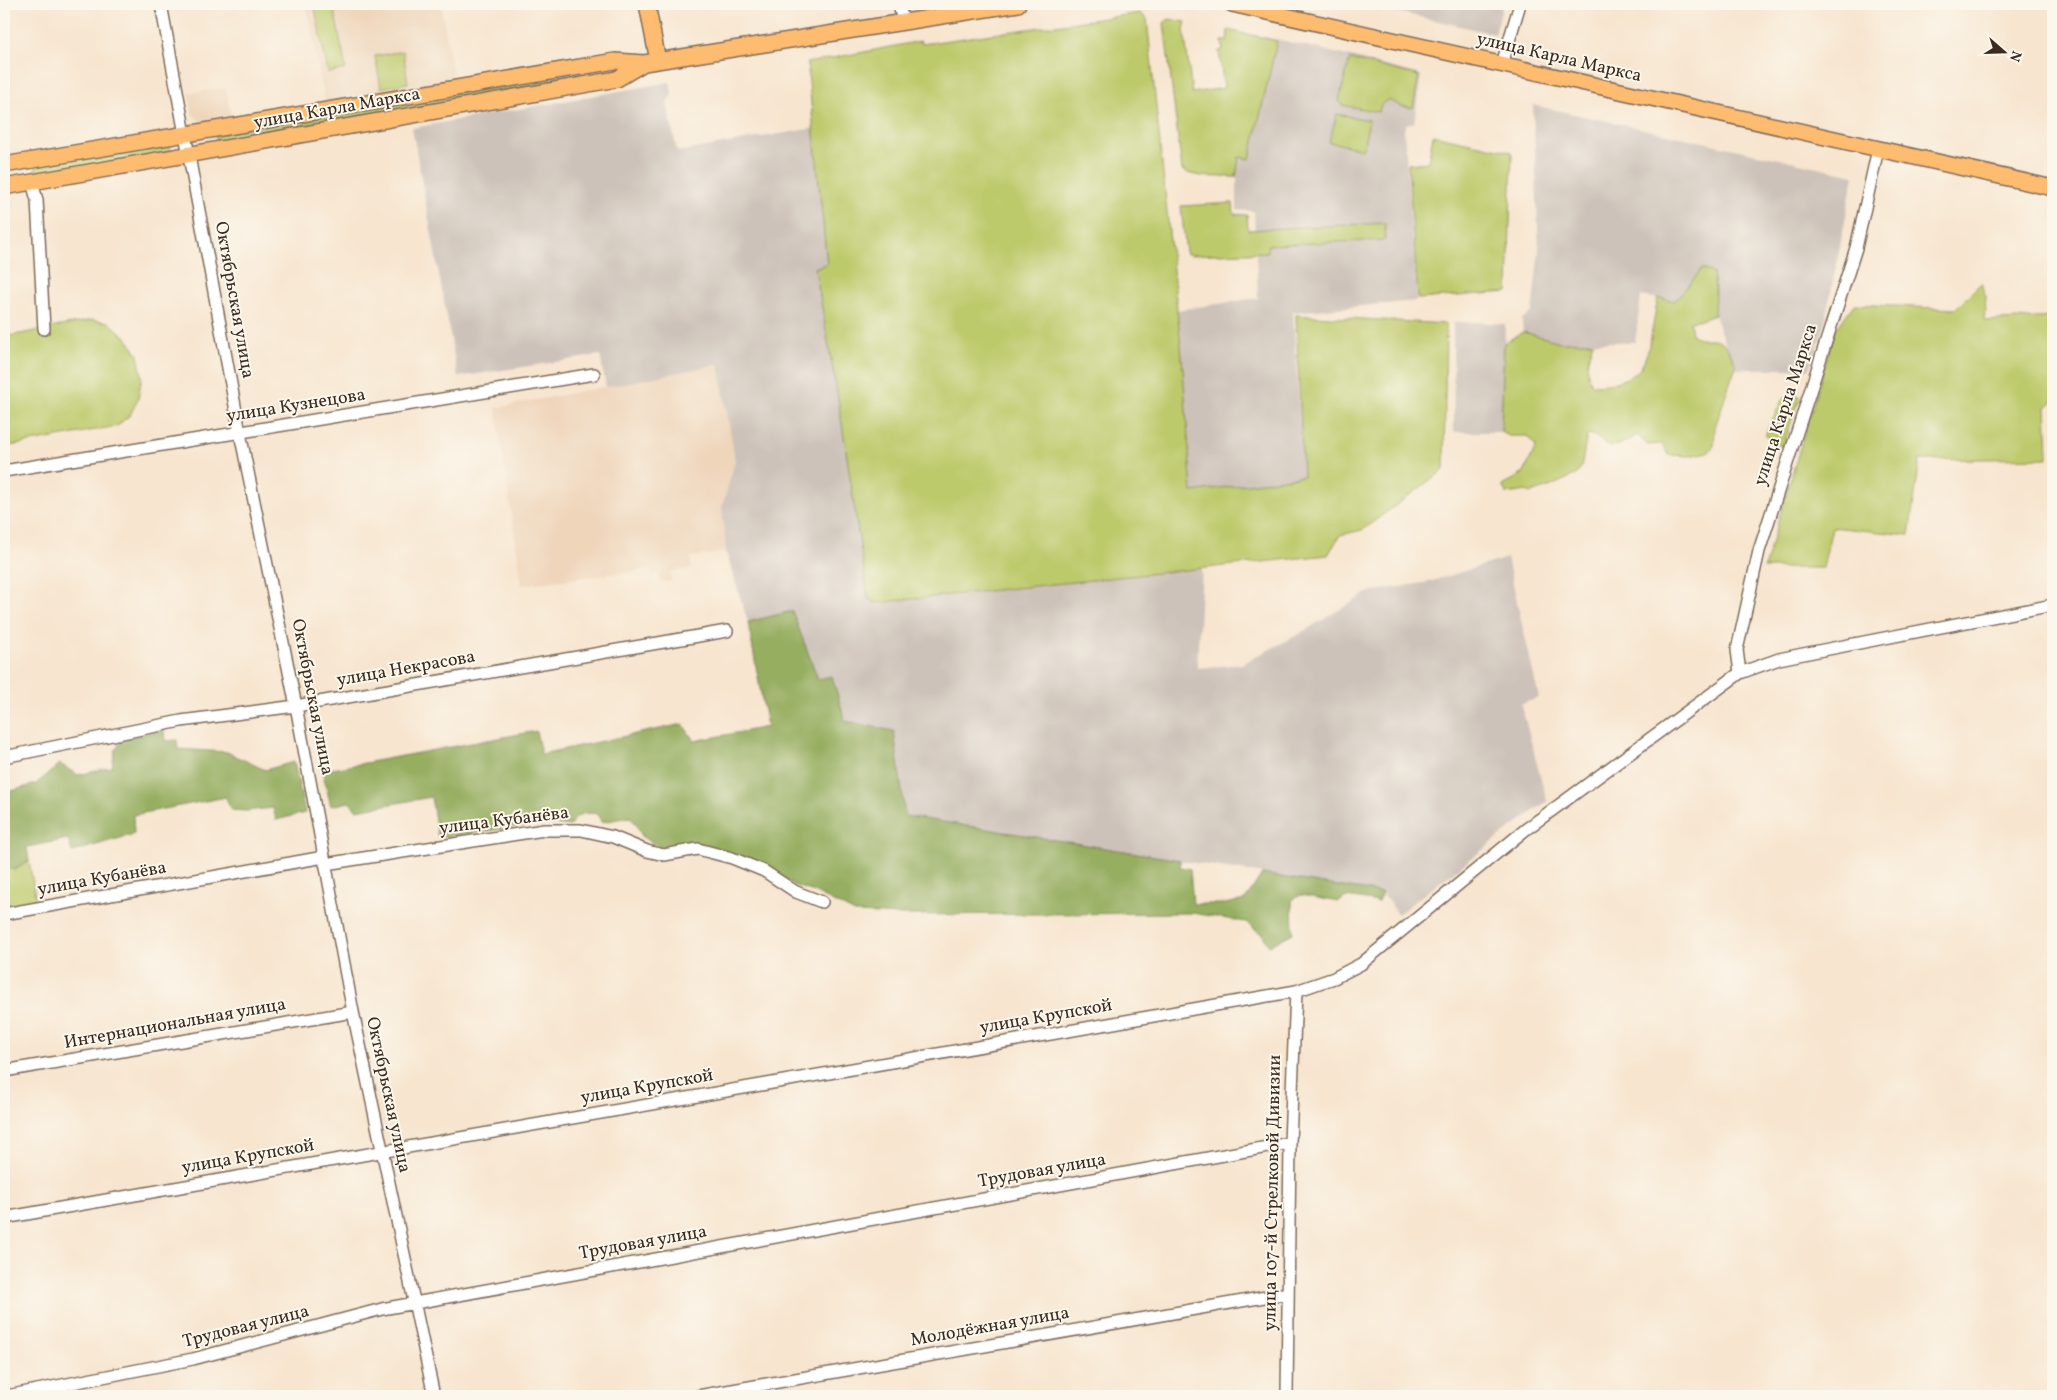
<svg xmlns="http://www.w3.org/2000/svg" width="2057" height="1400" font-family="Vollkorn,serif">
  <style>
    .built { fill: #efd6bb }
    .industrial { fill: #cdc2b9 }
    .green { fill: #bdca6c; stroke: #7c7a45 }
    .forest { fill: #96ae60; stroke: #686c3f }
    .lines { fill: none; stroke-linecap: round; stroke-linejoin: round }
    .minor-casing { stroke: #7d6b5c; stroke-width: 14 }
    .major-casing { stroke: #7d6b5c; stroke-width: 18 }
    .minor { stroke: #fff; stroke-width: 11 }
    .major { stroke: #febc70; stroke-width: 15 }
    .labels { text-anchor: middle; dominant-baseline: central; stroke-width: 4; stroke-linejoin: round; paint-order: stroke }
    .street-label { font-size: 18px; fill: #3b2a1e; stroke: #fbf7ec }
  </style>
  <rect width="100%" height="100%" fill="#fbf7ec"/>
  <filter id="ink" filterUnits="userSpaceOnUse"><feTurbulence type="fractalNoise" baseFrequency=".02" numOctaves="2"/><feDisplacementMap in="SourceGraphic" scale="10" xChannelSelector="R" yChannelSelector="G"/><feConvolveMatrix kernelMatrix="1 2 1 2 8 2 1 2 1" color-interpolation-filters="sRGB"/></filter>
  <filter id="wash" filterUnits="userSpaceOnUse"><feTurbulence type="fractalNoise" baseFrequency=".0096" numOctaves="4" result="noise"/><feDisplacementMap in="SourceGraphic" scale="20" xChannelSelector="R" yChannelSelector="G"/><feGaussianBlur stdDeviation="1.12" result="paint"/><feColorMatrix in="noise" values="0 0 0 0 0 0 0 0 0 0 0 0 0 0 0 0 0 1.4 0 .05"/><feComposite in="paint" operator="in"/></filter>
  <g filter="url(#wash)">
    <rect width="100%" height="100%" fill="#f7e5cf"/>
    <path class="built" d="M306,4H441L454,80L325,101Z
      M226,88L231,117L202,122L193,115L189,93Z
      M719,364L735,461L722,507L726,552L691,557V569L671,571V581L659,582L658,573L652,574L651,569L522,585L496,408Z"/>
    <path class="industrial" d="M1363,4H1503L1495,34Z
      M1247,33L1320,49L1421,75L1414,123H1407L1404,129L1417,301L1293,312L1303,477L1192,493L1177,310L1258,298L1254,211L1237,210V178L1218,177Z
      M670,82L672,94L667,103L677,152L814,128L828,264L815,268L839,404L868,598L874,603L1202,568L1197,668L1242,664L1299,634L1369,592L1429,582L1507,558L1539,698L1521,704L1547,801L1398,914L1382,893L904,816L894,731L845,721L832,676L818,679L792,611L748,622L726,552L722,507L735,461L719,364L606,387L600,355L458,377L412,128Z
      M1533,105L1854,175L1824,327L1809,369H1735L1736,365L1725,344L1714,315L1715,289L1675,301L1641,296L1635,342H1560L1523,332L1522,319L1532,312L1539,251Z
      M1473,322L1505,324L1501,432H1454L1453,323Z"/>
    <path class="green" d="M314,4H333L346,69L328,73Z
      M1140,13L1147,19L1182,357L1192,492L1303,476L1296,315L1446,324L1444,470L1362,530L1340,535L1328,555L874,603L868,598L839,404L815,268L827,264L807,63L921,41L922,44Z
      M1169,19L1186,22L1184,29L1192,93L1224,88L1219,51L1223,50L1222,41H1227L1228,30L1277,41L1250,159L1239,157L1236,177C1219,176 1196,179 1182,170L1164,23Z
      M403,51L408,83L381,88L375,56Z
      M1350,59L1419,76L1413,108L1400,106L1389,100C1382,102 1380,105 1379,112L1342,105L1339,102L1340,96Z
      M590,70L591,78L217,144L215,134Z
      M1337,114L1369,120L1363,149L1329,142Z
      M1433,135L1512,152L1508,292L1418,299L1408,164L1428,162Z
      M169,141L171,152L37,175L35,163Z
      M1233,203L1234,214L1247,215L1248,230L1385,223V240L1268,245V252L1191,255L1186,253L1181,206Z
      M1702,269L1713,273L1715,289L1714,315L1704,319L1690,321L1692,335C1700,339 1703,339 1712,339C1726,339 1730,354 1736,365L1715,427L1714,445L1709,452L1689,456L1669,455L1662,444L1648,445L1637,435L1619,445L1610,446L1591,434L1587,436L1581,467L1577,474L1549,487L1531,493L1526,491L1507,494L1502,486L1524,473L1536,446L1527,436H1509L1501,432L1504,343L1523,332L1560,342H1593C1588,358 1583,371 1593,385C1608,385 1625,381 1637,372C1650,361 1654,315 1658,298L1675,301Z
      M1981,283L1986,297L1984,321L2053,317V401L2046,407L2048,458L1920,460L1909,535L1832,527L1823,568H1764L1835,331L1854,304L1955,309Z
      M92,320L108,322L125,336L138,355L142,376L138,399L130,415L117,426L4,447V337Z
      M1799,396V400L1783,446H1780L1766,436V433L1782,400L1786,397Z
      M29,861L36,901L4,907V867L15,870Z"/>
    <path class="forest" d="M792,611L818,679L832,676L845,721L894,731L905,816L1180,860V867L1190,869L1193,904H1224L1245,900L1262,874L1382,893L1379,902L1346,897L1339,902L1301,895L1292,900L1293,933L1269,946L1263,935L1246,922L1192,913L903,915L855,913L812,891L798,887L734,854L696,843L659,847L642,836L636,824L630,817L602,822L598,814C585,812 576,813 570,826L544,823L438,838L431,797L357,810L349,802L331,806L322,771L536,731L541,754L683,724L694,741L767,727L748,622Z
      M164,730L165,741L177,740L178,749L227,752L265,770L294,762L305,813L276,820L273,808L246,811L231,810L226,797L133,815L134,834L72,852L68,839L27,847L29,861L14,870L4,867V793L36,784L60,764L78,775L112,767L115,751L123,738Z"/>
  </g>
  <g filter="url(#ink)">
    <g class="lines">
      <defs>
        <path id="minor" d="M161,4L240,433L296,706L353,1012L434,1396
          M899,4L903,23
          M1502,64L1520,4
          M32,182L37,200L44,329
          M4,471L594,374
          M1740,673L1737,650L1759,551L1856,248L1878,149
          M4,757L181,721L296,706L727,631
          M325,864L544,830H581L613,837L647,851L664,855L698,849L732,858L764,871L796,892L822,902
          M4,914L324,857
          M4,1071L353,1012
          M4,1218L1296,991L1334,978L1361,964L1525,830L1740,673L1779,659L1813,652L2053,605
          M7,1396L193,1359L382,1309L415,1303L1290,1143
          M698,1396L1288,1293
          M1287,1396L1290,1143L1296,991"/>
        <path id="major" d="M647,4L658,61
          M1232,4L2053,188
          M4,165L615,61L644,63L1018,4
          M4,187L617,79L644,63"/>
      </defs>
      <use href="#minor" class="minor-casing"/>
      <use href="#major" class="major-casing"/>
      <use href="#minor" class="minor"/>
      <use href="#major" class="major"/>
    </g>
  </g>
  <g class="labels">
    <g class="street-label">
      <text transform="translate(1559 58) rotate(13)">улица Карла Маркса</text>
      <text transform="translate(337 109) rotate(-10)">улица Карла Маркса</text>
      <text transform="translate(234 300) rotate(80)">Октябрьская улица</text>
      <text transform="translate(1786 405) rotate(-72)">улица Карла Маркса</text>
      <text transform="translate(296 406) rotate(-9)">улица Кузнецова</text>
      <text transform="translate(406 669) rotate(-10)">улица Некрасова</text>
      <text transform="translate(312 697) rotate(79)">Октябрьская улица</text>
      <text transform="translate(504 821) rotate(-7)">улица Кубанёва</text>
      <text transform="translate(102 879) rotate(-10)">улица Кубанёва</text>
      <text transform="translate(1046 1017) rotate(-10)">улица Крупской</text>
      <text transform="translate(175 1024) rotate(-10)">Интернациональная улица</text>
      <text transform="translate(647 1087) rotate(-10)">улица Крупской</text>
      <text transform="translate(388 1095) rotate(78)">Октябрьская улица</text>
      <text transform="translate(248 1157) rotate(-10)">улица Крупской</text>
      <text transform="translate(1042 1171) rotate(-10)">Трудовая улица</text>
      <text transform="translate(1273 1193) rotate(-89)">улица 107-й Стрелковой Дивизии</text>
      <text transform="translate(643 1243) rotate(-10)">Трудовая улица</text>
      <text transform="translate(246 1327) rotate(-14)">Трудовая улица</text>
      <text transform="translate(990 1327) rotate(-10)">Молодёжная улица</text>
    </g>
  </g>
  <rect width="2057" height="1400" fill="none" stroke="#fbf7ec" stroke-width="20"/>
  <g transform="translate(2004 52) rotate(110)" stroke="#fbf7ec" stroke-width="4" paint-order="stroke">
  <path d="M0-4L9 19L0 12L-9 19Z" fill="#3b2a1e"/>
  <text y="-8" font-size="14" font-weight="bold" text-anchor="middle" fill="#3b2a1e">N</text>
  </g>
</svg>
